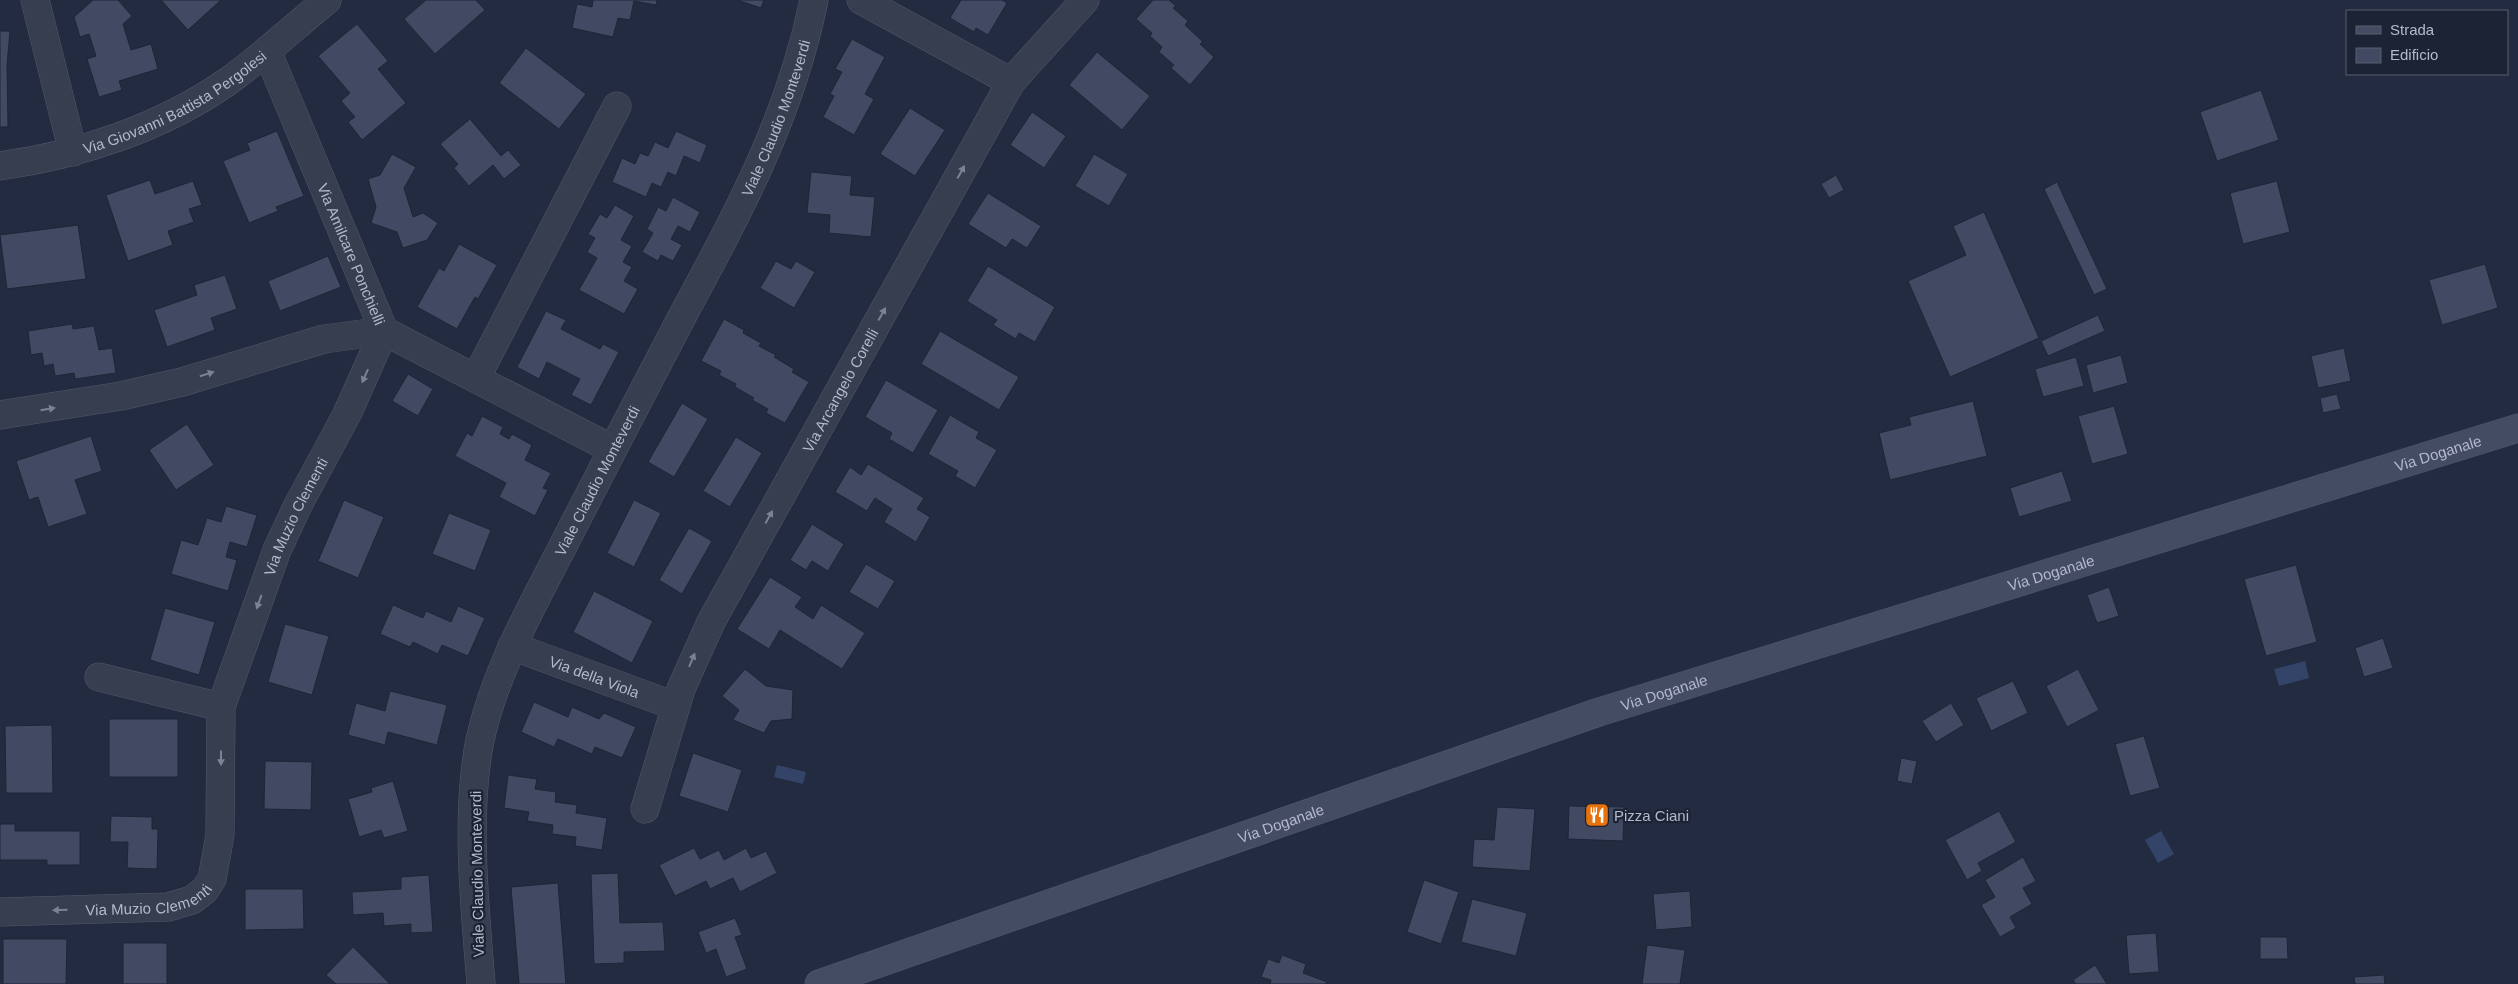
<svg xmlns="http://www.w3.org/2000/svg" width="2518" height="984" font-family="Helvetica,sans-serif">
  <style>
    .water { fill: #344368 }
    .building { fill: #414a62; stroke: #1e2537 }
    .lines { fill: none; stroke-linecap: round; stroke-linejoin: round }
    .street-casing { stroke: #52596b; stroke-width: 29 }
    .secondary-casing { stroke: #52596b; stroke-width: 29 }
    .street { stroke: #373e50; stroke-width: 28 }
    .secondary { stroke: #444c63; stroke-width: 28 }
    .oneway { fill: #7b8294 }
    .labels { text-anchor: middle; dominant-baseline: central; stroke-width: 4.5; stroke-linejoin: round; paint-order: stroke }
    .street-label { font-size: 15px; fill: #b3b9cb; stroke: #1c2335 }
    .poi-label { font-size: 15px; fill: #b3b9cb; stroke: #1c2335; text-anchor: start }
  </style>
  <rect width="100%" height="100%" fill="#222b40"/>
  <path class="water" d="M2305,661L2309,678L2279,686L2274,669Z
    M777,765L806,772L803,784L774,777Z
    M2161,831L2174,854L2158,863L2145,840Z"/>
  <path class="building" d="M93,0H118L132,16L123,24L131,50L151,44L158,69L119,81L122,90L99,97L87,59L96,56L89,34L80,37L74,17Z
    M161,0H221L188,30Z
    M426,0H476L485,10L435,54L404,19Z
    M593,0H657L656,5L634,1L630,20L618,18L613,37L572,28L577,4L592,7Z
    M737,0H764L761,8Z
    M961,0H1002L1007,3L988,35L976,28L974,32L950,18Z
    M1153,0H1169L1176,6L1173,8L1188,21L1185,25L1203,42L1200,44L1214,57L1190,85L1171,68L1174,65L1159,52L1162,47L1150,36L1152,33L1136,19Z
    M357,24L388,61L378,69L406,103L362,140L348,122L355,117L341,101L350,93L318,56Z
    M0,31H10L7,65L8,127H0Z
    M852,39L885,57L865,94L874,99L854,135L823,117L834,96L830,94L842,72L835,69Z
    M526,48L586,94L559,129L499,83Z
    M1097,52L1150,96L1122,130L1069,85Z
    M2261,90L2279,140L2217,161L2200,112Z
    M910,108L945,130L915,176L880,154Z
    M1032,112L1066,136L1044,168L1010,145Z
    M470,119L501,156L508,150L521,165L504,179L493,165L469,186L454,168L458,164L440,144Z
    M277,131L304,196L276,207L278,211L249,223L223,161L250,150L247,143Z
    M676,131L707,145L700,163L684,156L676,176L668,172L661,187L652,183L646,197L612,182L622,158L635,164L640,153L648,156L655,142L668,148Z
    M392,154L416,167L404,188L413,217L423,213L438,223L427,240L403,248L397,232L371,223L376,207L368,179L380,175Z
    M1094,154L1128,174L1109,206L1075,186Z
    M811,172L852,176L850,195L875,197L871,237L829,233L830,215L807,213Z
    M1836,175L1844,190L1829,198L1821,184Z
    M150,180L155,194L193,181L202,205L189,209L194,222L168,231L173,245L128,261L106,195Z
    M2277,181L2290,232L2243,244L2230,193Z
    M2057,182L2107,289L2094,295L2044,189Z
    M988,193L1041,226L1027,248L1012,239L1006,248L968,224Z
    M673,197L700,212L690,232L678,226L671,239L682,245L673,261L661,255L658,261L642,252L653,233L647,229L658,207L666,211Z
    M615,205L634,216L621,240L632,246L623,262L632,267L624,281L638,289L624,314L579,290L597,258L587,252L595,238L588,234L600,214L607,218Z
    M1984,212L2039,338L1950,377L1908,281L1966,255L1953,226Z
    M78,225L86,279L7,289L0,235Z
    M459,244L497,265L478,299L475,297L457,329L417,307L439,268L444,271Z
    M328,256L341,287L280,311L268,281Z
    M776,261L791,269L796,261L815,272L794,308L760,288Z
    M2485,264L2498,308L2442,325L2429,280Z
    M988,266L1055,307L1035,342L1019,333L1016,339L993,325L997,320L967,301Z
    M225,275L237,309L211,318L215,330L167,347L154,310L197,295L194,285Z
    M546,311L566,320L561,329L600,349L603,344L619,352L591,405L571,395L580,379L547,362L539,379L517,367Z
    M2098,315L2105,331L2048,356L2041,341Z
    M724,319L744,330L743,333L761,343L759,346L776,355L774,357L794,369L792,372L809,382L785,423L766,413L768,409L752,400L754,398L735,387L736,384L719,375L721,371L701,361Z
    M72,324L73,329L94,326L99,350L112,348L116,373L75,379L74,373L55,376L53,364L44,366L42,353L31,355L28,331Z
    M940,331L1019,377L999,410L921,364Z
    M2344,348L2351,381L2318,388L2311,356Z
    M2121,355L2128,383L2093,393L2086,365Z
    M2076,357L2084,386L2043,397L2035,369Z
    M408,374L433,389L418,416L392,401Z
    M886,380L938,410L913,453L889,439L892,433L865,417Z
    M2337,394L2341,409L2323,413L2320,398Z
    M1973,401L1987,456L1890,480L1879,433L1911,425L1909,417Z
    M682,403L708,419L674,477L648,462Z
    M2114,406L2128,454L2092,464L2078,416Z
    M950,415L979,432L976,438L997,450L975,488L955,476L958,471L928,454Z
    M482,416L503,427L500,434L509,439L512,434L532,445L525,460L551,473L543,488L548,490L535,516L499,497L506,483L455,456L467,433L472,436Z
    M187,424L214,465L176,490L149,450Z
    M91,436L102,471L75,480L87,514L48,527L38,497L29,500L16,461Z
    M736,437L762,453L730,507L703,491Z
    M868,464L924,498L917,509L930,517L916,542L884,522L892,509L875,498L867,511L835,492L850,467L861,475Z
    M2062,471L2072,501L2019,517L2010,488Z
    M344,500L384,517L358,578L318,561Z
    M634,500L661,513L634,567L607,553Z
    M226,506L257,515L247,547L230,542L226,557L237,560L228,591L171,574L181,540L198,545L207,518L221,522Z
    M449,513L491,530L475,571L432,554Z
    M812,524L844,544L828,571L812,561L806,570L790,560Z
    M689,528L712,541L682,594L659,580Z
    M866,564L895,581L878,609L849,592Z
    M2296,565L2317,642L2266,656L2244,579Z
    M770,577L802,597L795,607L813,619L821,605L865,633L842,669L780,630L769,649L737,629Z
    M2109,587L2119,616L2097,623L2087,595Z
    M594,591L653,621L632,663L573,632Z
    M393,605L423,618L426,611L451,622L458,606L485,618L468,656L442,645L438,654L413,642L410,647L380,634Z
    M165,608L215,622L199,675L150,660Z
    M285,624L329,636L312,695L268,682Z
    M2383,638L2393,668L2364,677L2355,648Z
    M745,669L766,686L793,690L792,719L771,721L764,733L733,720L739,710L722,696Z
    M2078,669L2099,710L2067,727L2046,686Z
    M2013,681L2028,713L1991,731L1976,698Z
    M390,691L447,705L437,745L388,732L385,745L348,735L356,703L385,711Z
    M534,702L568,717L572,707L599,719L604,713L636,727L622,758L595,747L592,754L558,739L554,747L521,732Z
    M1951,703L1964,725L1936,742L1922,721Z
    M109,719H178V777H109Z
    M52,725L53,793H6L5,726Z
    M2144,736L2160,788L2130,796L2115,744Z
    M693,753L742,770L728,812L679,796Z
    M1901,758L1917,761L1912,784L1897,781Z
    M265,761L312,762L311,810L264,809Z
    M508,775L537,779L535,789L556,792L555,802L577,805L576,813L607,818L602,850L575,846L576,837L552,834L553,825L527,821L529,812L504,808Z
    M393,781L408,831L384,838L381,830L359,837L348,799L372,792L371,788Z
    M1569,806L1624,807L1623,841L1568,839Z
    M1497,807L1535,809L1530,871L1472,867L1474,839L1494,840Z
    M1999,811L2016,842L1978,863L1982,871L1967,880L1945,840Z
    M111,816L152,817V829H158L157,869L127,868L128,842H110Z
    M0,824H15V831H80V865H47V860H0Z
    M694,848L700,859L719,850L724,860L746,848L751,858L766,851L777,873L740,892L733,878L710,889L706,881L675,896L659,865Z
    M2023,857L2036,881L2023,888L2032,904L2010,917L2016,928L2000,937L1981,905L1995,897L1985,880Z
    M618,873L620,923L663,922L665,951L624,952V963L594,964L591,874Z
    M429,875L433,932L411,933V924L384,926L383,913L353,915L352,892L401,889V877Z
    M1424,880L1459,892L1441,944L1407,932Z
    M558,883L566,984H519L511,887Z
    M245,889H303L304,929L245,930Z
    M1690,891L1692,927L1656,930L1653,894Z
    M1472,899L1527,913L1516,956L1461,942Z
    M735,918L742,935L735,937L747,969L726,977L716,949L706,953L698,932Z
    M2156,933L2159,972L2129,974L2126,935Z
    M2260,937H2287L2288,959H2260Z
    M3,939H67L66,984H3Z
    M123,943H167V984H123Z
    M1647,945L1685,950L1680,984H1642Z
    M353,947L390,984H336L326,975Z
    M1282,955L1306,964L1303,973L1327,982L1326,984H1270L1271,980L1261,977L1268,959L1279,963Z
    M2095,965L2107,984H2076L2073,980Z
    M2384,975L2385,984H2355L2354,977Z"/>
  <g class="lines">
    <defs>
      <g id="street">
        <path d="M35,0L73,152"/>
        <path d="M861,0L1011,82"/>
        <path id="s1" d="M267,51L384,331L612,449"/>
        <path id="s2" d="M0,166C79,155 161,128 227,82C262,57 294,27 327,0"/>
        <path d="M476,378L617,106"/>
        <path d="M0,415L121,396L182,382L324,339L384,331"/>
        <path id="s3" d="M512,646L675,706"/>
        <path d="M99,677L221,707"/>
        <path id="s4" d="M645,809L681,689L711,622L1011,82L1085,0"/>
        <path id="s5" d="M0,912L168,907L192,900L205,890L212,879L220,835L221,707L277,550L298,505L347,414L384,331"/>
        <path id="s6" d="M481,984C475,908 465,814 480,740C496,668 533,605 566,540C605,464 644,389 684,313C740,209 790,117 814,0"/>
      </g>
      <g id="secondary">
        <path id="s7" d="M819,984L1599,712L2518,428"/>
      </g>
    </defs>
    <use href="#street" class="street-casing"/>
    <use href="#secondary" class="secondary-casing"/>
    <use href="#street" class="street"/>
    <use href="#secondary" class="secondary"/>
  </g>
  <defs><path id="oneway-solid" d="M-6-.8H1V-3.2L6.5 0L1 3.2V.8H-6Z" transform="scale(1.25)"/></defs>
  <g class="oneway">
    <use href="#oneway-solid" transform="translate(961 172) rotate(-61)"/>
    <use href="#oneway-solid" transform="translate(882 314) rotate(-61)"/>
    <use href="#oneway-solid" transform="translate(207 374) rotate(-17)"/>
    <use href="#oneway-solid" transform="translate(365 376) rotate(114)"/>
    <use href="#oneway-solid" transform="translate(48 409) rotate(-9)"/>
    <use href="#oneway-solid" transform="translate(769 517) rotate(-61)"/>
    <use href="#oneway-solid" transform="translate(259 602) rotate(110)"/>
    <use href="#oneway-solid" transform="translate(692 660) rotate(-67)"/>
    <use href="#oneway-solid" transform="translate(221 758) rotate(90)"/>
    <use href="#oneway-solid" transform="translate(60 910) rotate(179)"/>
  </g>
  <defs>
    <symbol id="restaurant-square" viewBox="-11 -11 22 22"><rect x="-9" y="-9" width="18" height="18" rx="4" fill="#e8710a" stroke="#1c2335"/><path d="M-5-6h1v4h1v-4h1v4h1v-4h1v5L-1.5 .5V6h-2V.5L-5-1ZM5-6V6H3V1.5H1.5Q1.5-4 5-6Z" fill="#fff"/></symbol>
  </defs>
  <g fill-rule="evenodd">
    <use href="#restaurant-square" x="1583" y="801" width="28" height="28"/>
  </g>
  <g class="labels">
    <g class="street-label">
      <text stroke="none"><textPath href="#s2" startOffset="188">Via Giovanni Battista Pergolesi</textPath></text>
      <text stroke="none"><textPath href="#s6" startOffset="935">Viale Claudio Monteverdi</textPath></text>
      <text stroke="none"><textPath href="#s1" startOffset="220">Via Amilcare Ponchielli</textPath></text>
      <text stroke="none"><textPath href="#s4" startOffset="464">Via Arcangelo Corelli</textPath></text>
      <text stroke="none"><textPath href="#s7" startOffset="1704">Via Doganale</textPath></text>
      <text stroke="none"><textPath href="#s6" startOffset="530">Viale Claudio Monteverdi</textPath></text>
      <text stroke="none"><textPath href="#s5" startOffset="600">Via Muzio Clementi</textPath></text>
      <text stroke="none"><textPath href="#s7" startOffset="1299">Via Doganale</textPath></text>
      <text stroke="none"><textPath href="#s3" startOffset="88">Via della Viola</textPath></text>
      <text stroke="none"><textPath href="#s7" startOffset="894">Via Doganale</textPath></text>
      <text stroke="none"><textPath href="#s7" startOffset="489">Via Doganale</textPath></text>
      <text transform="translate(477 874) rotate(-91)">Viale Claudio Monteverdi</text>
      <text stroke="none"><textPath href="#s5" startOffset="150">Via Muzio Clementi</textPath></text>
    </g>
    <g class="poi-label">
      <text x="1614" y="815">Pizza Ciani</text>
    </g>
  </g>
  <rect x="2346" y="10" width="162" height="65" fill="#1c2335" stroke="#585f71"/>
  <rect x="2356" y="26" width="25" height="8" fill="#444c63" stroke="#585f71"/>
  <text x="2390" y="35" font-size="15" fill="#b3b9cb">Strada</text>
  <rect x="2356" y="48" width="25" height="15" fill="#414a62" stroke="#585f71"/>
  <text x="2390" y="60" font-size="15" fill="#b3b9cb">Edificio</text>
</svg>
